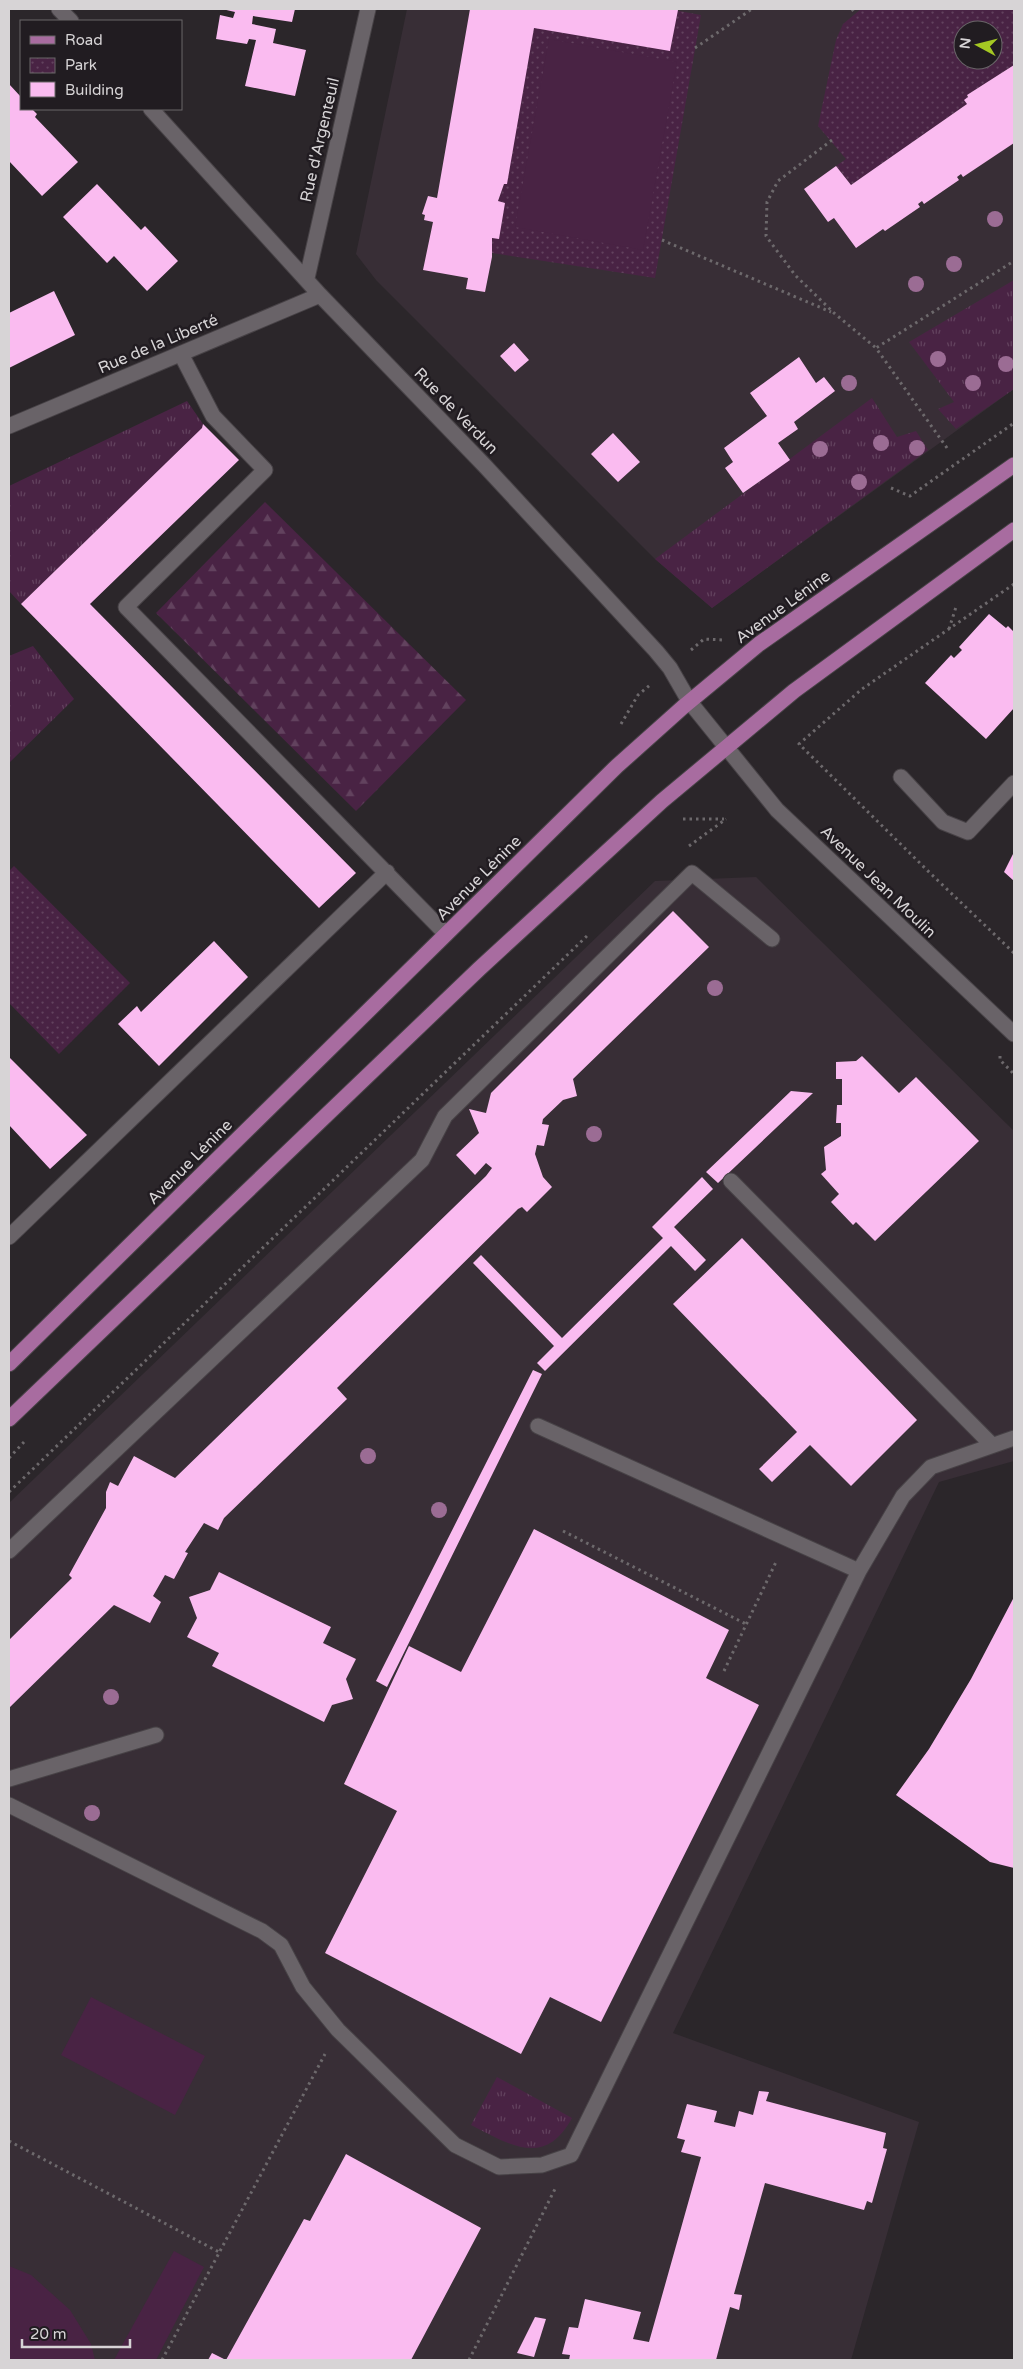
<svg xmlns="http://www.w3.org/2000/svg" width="1023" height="2369" font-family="'Varela Round',sans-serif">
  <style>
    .built { fill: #382e36; fill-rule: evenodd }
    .grass { fill: url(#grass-tufts) }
    .forest { fill: url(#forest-firs) }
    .park { fill: url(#park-dots); fill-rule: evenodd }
    .pitch { fill: #492344 }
    .building { fill: #fabbf0 }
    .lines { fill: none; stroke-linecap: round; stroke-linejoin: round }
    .minor-casing { stroke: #474246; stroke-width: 17 }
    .major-casing { stroke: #474246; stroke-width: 17 }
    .path { stroke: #6d696c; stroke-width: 3; stroke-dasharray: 2.5 4; stroke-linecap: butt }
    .minor { stroke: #696368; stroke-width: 15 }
    .major { stroke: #a86ca0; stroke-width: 15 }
    .tree { fill: #9b6c94 }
    .labels { text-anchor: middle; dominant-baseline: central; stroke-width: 5; stroke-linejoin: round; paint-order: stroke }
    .street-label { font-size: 16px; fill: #d7d4d6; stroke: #211c21 }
  </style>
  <defs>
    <pattern id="grass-tufts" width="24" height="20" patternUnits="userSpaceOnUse" patternTransform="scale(1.25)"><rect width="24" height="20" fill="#492344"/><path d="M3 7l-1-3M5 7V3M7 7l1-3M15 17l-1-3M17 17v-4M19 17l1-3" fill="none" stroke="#62425e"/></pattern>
    <pattern id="forest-firs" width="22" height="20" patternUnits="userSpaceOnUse" patternTransform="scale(1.25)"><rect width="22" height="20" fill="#492344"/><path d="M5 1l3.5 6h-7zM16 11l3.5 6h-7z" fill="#62425e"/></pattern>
    <pattern id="park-dots" width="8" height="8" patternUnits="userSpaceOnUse" patternTransform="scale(1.25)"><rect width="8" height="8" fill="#492344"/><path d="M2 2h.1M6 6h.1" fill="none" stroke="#62425e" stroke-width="1.8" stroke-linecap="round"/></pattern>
  </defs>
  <rect width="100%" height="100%" fill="#2b262a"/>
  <path class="built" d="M407,9H1014V389L712,608L655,559L376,280L356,254ZM963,30H993V60H963Z
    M756,877L1014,1131V1461L939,1482L673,2033L919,2122L851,2360H9V1503L655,881Z"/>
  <path class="grass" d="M1014,280V389L956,429L938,409L954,402L909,342Z
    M872,398L897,437L916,431L928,450L712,608L655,559Z
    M187,401L203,424L202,428L21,604L9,591V486Z
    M33,646L74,699L9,763V656Z
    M497,2077L572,2118C545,2168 510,2145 471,2125Z"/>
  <path class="forest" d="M265,502L466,700L356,811L156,613Z"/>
  <path class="park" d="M526,9H625L667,17L668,9L701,15L655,278L492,253V206L498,201L505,182L496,180Z
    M861,9H1014V65L967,95V104L851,185L836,166L846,159L818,126L836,40L843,24ZM963,30H993V60H963Z
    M14,866L130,983L59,1054L9,1003V871Z"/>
  <path class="pitch" d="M549,39L677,62L643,250L515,227Z
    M91,1997L205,2056L175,2115L61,2055Z
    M174,2251L204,2267L156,2360H114Z
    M9,2266L31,2275L70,2310L91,2344L95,2360H9Z"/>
  <path class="building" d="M222,9H295L292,22L253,16L252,24L276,29L273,43L306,50L295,96L245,86L256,40L249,39L247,44L216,39L220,15L233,18L235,12Z
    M470,9L678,10L670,51L534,28L507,184H504L498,201L505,203L499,239L492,238V257L485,292L466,289L468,278L423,270L433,222L424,220L425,215L422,214L428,196L437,198Z
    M1014,65V143L963,177L961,174L957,177L959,180L924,204L922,201L918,204L920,207L885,231L883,229L856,248L834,218L828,222L804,189L836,166L851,185L967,104L964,100L968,97L967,95Z
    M9,84L21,97V109H32L37,114L35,117L78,162L42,196L9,161Z
    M97,184L141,230L145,226L178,261L147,291L114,256L107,263L63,217Z
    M54,291L75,335L9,368V313Z
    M514,343L529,360L515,372L500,356Z
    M799,357L816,383L824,377L835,391L794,422L798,429L778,443L790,460L743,493L725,468L733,462L724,448L767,416L750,393Z
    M203,424L239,460L90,604L356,873L319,908L21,604L202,428Z
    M613,433L640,462L618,482L591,454Z
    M989,614L1006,628L1008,626L1014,632V708L986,739L925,683L951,655L954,658L962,650L959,647Z
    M1014,852V881L1004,872Z
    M673,911L709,947L573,1079L577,1096L563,1100L543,1119L542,1124L549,1125L544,1146L537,1145L535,1154L543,1177L552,1187L527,1212L522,1207L518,1209L337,1388L347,1399L224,1518L218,1530L204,1523L185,1552L188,1553L174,1579L165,1575L153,1596L161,1602L150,1623L114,1605L9,1708V1640L72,1578L69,1575L106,1508V1492L110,1482L118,1486L134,1456L175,1478L486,1176L492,1168L486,1163L475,1175L456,1155L479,1133L469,1109L486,1113L491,1093Z
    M214,941L248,977L159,1066L118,1024L137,1006L141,1012Z
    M862,1056L899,1093L916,1077L979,1141L875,1241L856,1222L853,1225L831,1202L839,1194L821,1174L826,1170L824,1147L841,1136V1123H836L837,1105H842V1079H836V1062L856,1061Z
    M9,1057L87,1135L50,1169L9,1125Z
    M791,1091L813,1093L718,1183L706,1172Z
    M702,1177L713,1189L674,1227L706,1260L695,1271L671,1246L545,1371L537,1363L554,1346L473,1263L481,1255L562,1338L663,1238L652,1227Z
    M742,1238L917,1420L851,1486L810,1445L772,1482L759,1469L797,1432L673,1304Z
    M533,1370L542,1374L387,1687L376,1681Z
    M534,1529L729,1630L706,1678L759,1705L601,2022L550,1997L521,2054L325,1953L397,1811L344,1784L409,1646L461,1672Z
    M219,1572L331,1627L323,1643L356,1659L346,1679L353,1699L332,1705L324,1722L212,1666L219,1653L187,1637L197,1618L189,1597L210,1590Z
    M1014,1597V1868L990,1862L896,1795L929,1749L971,1679Z
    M759,2091L769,2092L766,2101L886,2133L883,2148L887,2149L872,2203L867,2201L864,2210L765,2183L734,2294L742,2295L739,2310L730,2307L716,2360H569L570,2355L562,2354L569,2327L578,2328L585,2299L641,2312L633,2339L649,2342L701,2157L681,2152L685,2140L677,2138L687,2104L717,2111L714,2122L735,2127L739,2111L753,2115Z
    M346,2154L481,2228L411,2360H208L212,2353L226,2360L304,2219L310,2221Z
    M535,2317L546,2319L534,2357L517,2353Z"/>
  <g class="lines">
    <defs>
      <path id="minor" d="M59,9L71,21
        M151,109L320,295L485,466L656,651L670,668L689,701L777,810L1014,1034
        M307,278L368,9
        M181,354L213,416L265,470L126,607L446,934
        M9,426L320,295
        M901,777L943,822L968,832L1014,783
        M731,1181L991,1444
        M9,1237L387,872
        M9,1551L422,1160L445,1116L692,873L772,939
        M859,1571L903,1496L931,1467L1014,1438
        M9,1779L156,1735
        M9,1805L262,1931L281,1945L303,1987L338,2030L455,2145L499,2167L542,2165L571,2155L859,1571L538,1426"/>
      <path id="major" d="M9,1364L617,766L683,707L759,644L1014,465
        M9,1419L479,969L662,801L794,691L1014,530"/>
    </defs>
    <use href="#minor" class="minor-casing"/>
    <use href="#major" class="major-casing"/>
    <path class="path" d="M852,9L855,13
      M695,48L752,9
      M832,140L778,181L767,202L766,236L795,275L834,313L876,348
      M662,240L831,312
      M947,448L876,348L1014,261
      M891,488L910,496L1014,423
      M1014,584L862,689L799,744L930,873L1014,953
      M949,629L956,607
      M691,650L704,639L723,640
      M621,724L638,695L650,685
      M683,819H724
      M689,846L726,819
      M1000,1056V1060L1014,1074
      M9,1458L24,1442
      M9,1492L589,934
      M563,1531L746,1624
      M724,1671L776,1562
      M9,2141L219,2252
      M162,2360L325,2054
      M469,2360L555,2189"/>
    <use href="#minor" class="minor"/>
    <use href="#major" class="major"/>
  </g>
  <g class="tree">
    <circle cx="995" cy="219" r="8"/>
    <circle cx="954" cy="264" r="8"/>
    <circle cx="916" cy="284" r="8"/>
    <circle cx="938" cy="359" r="8"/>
    <circle cx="1006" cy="364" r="8"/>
    <circle cx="849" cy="383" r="8"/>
    <circle cx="973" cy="383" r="8"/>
    <circle cx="881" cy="443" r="8"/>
    <circle cx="917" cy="448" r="8"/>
    <circle cx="820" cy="449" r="8"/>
    <circle cx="859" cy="482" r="8"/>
    <circle cx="715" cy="988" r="8"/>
    <circle cx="594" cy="1134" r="8"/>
    <circle cx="368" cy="1456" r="8"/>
    <circle cx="439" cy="1510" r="8"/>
    <circle cx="111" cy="1697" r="8"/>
    <circle cx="92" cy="1813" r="8"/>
  </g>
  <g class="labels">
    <g class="street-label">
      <text transform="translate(320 140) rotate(-77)">Rue d'Argenteuil</text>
      <text transform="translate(158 344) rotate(-23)">Rue de la Liberté</text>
      <text transform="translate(456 411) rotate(46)">Rue de Verdun</text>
      <text transform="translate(783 607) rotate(-36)">Avenue Lénine</text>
      <text transform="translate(479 878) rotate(-45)">Avenue Lénine</text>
      <text transform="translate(878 882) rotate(44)">Avenue Jean Moulin</text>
      <text transform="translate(190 1162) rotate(-45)">Avenue Lénine</text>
    </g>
  </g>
  <rect width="1023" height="2369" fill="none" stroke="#d7d4d6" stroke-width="20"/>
  <rect x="20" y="20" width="162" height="90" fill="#211c21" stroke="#6a6669"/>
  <rect x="30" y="36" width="25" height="8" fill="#a86ca0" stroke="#6a6669"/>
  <text x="65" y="45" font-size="15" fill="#d7d4d6">Road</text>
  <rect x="30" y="58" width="25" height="15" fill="url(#park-dots)" stroke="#6a6669"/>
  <text x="65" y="70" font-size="15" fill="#d7d4d6">Park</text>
  <rect x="30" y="82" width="25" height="15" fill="#fabbf0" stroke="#6a6669"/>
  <text x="65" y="95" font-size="15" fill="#d7d4d6">Building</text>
  <g transform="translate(978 45) rotate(277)"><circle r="24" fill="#211c21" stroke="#6a6669"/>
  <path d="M0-4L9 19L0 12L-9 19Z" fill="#a5c823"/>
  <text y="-8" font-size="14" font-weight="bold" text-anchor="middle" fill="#d7d4d6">N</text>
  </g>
  <path d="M22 2339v8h108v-8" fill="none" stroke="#d7d4d6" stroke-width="2.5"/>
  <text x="30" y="2339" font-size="15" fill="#d7d4d6" stroke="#211c21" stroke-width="4" paint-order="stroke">20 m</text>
</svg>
